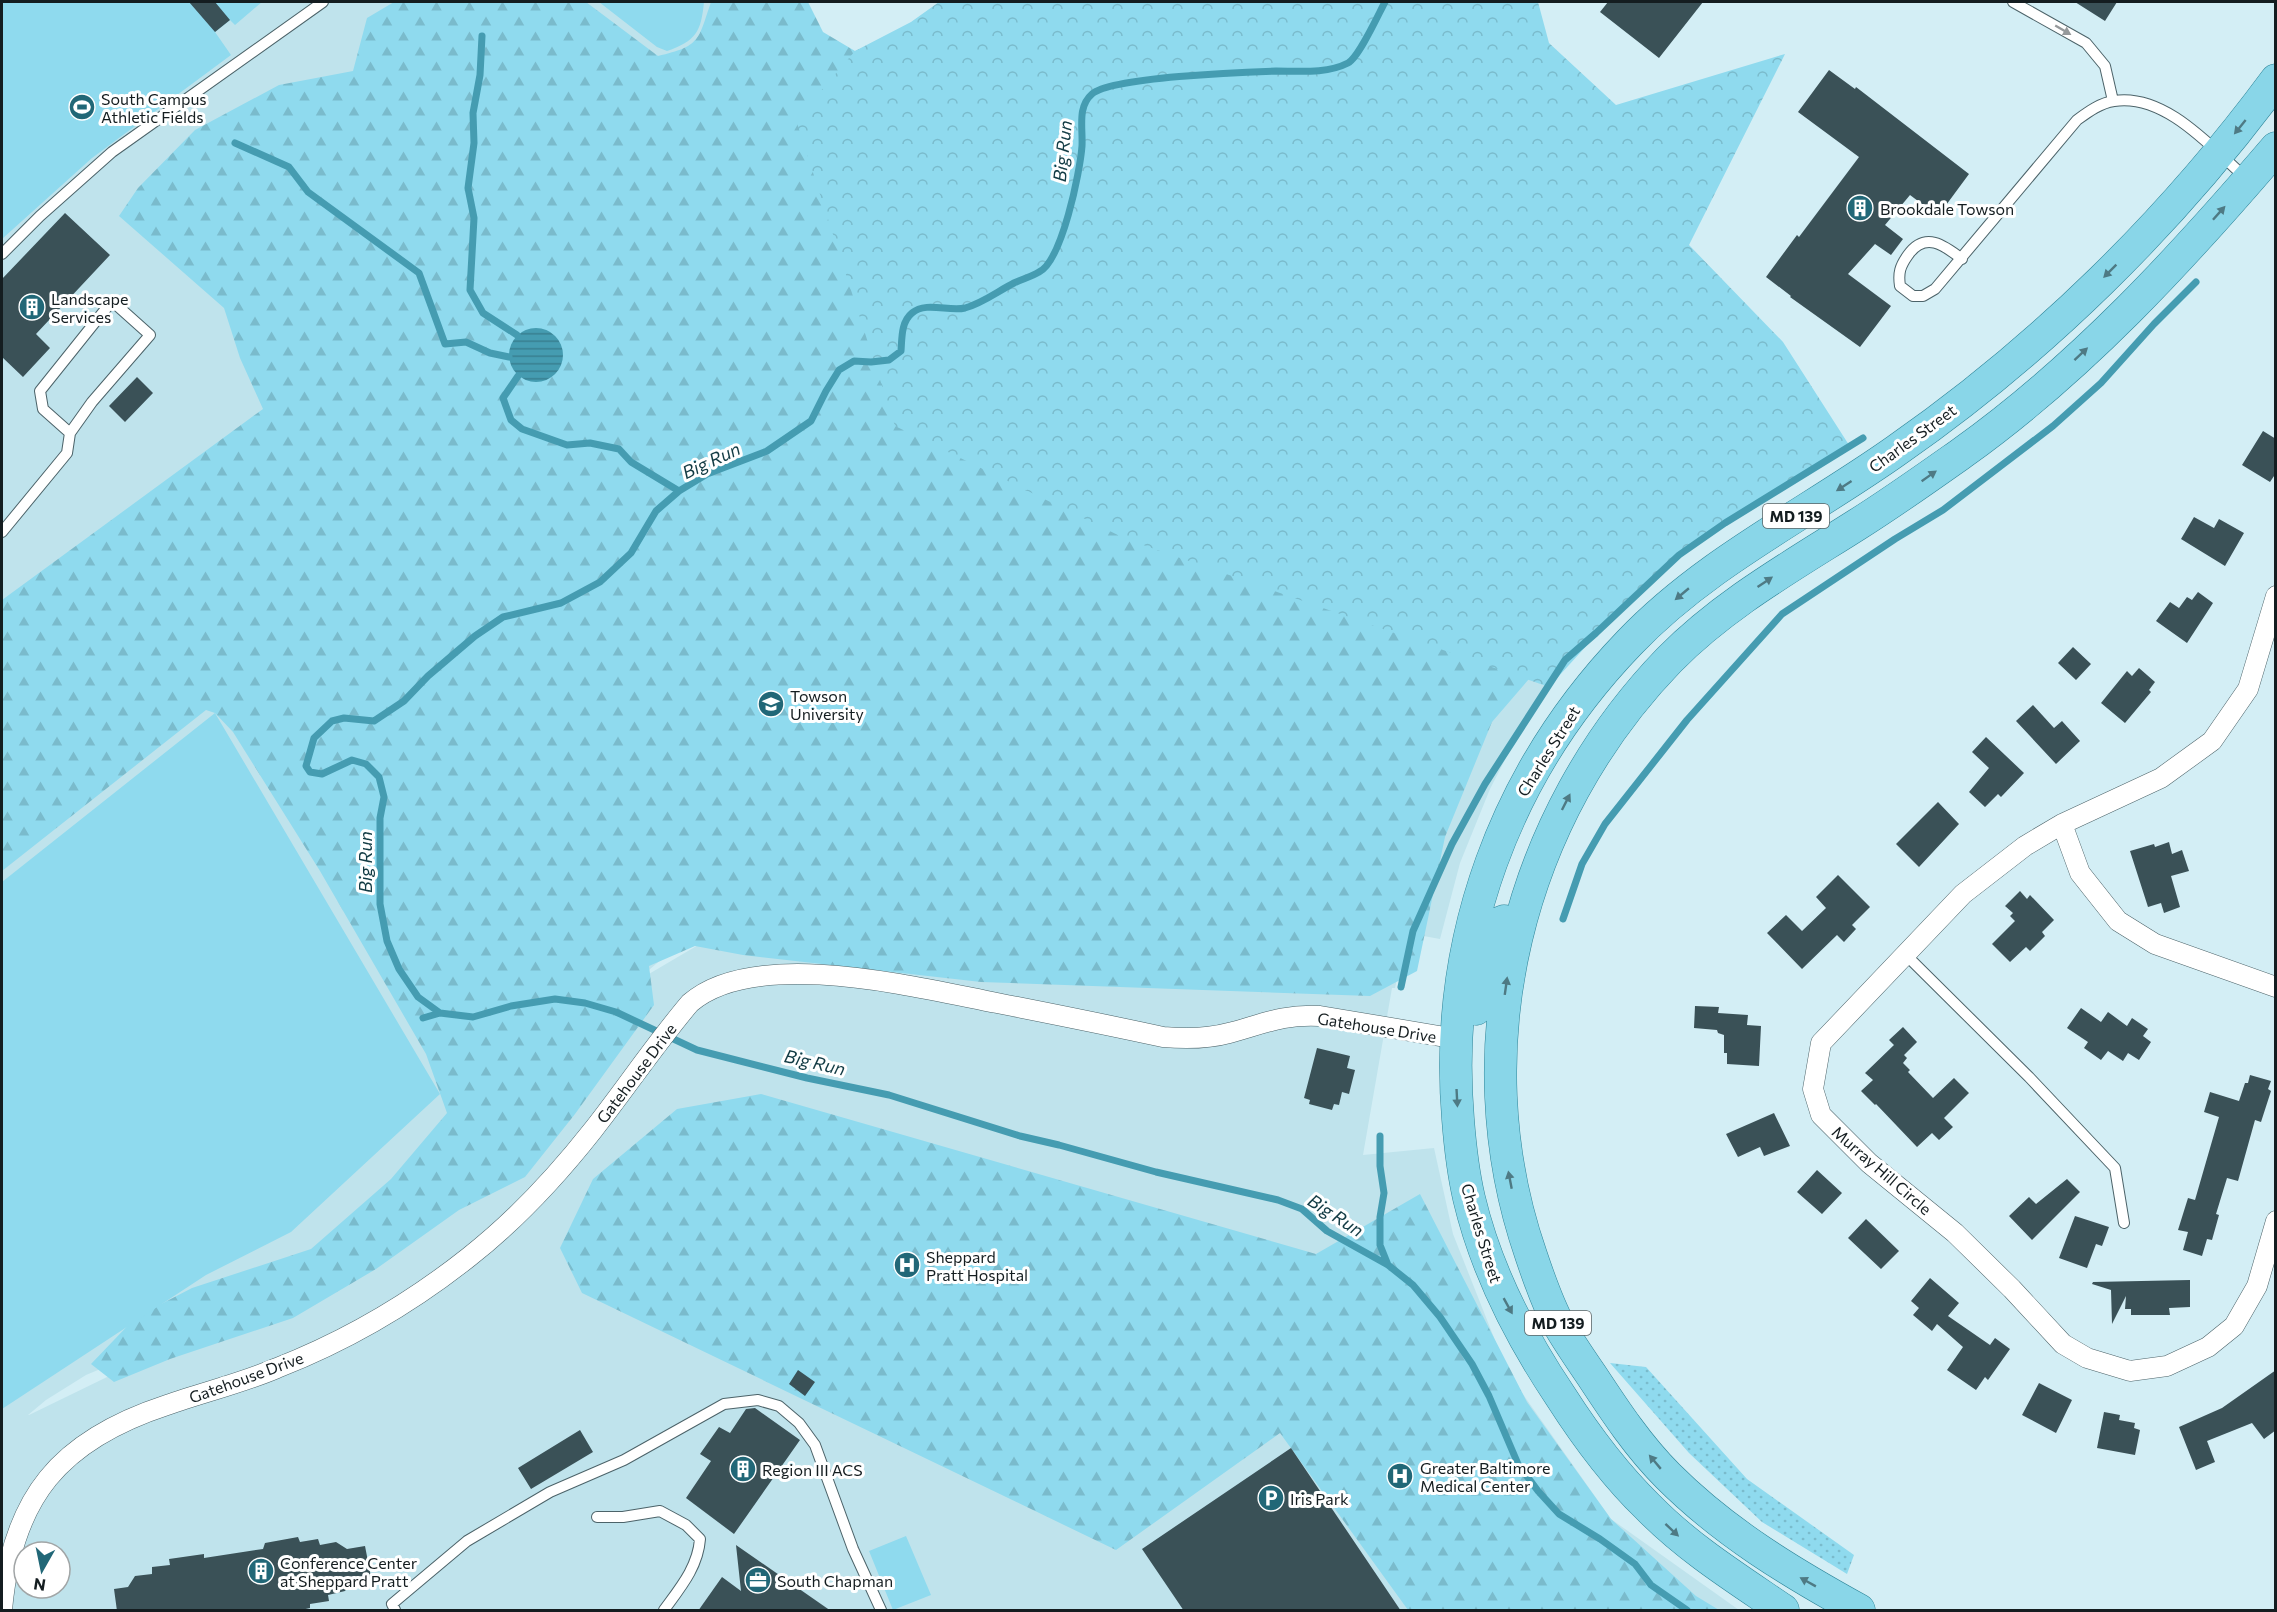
<svg xmlns="http://www.w3.org/2000/svg" width="2277" height="1612" font-family="Commissioner,sans-serif">
  <style>
    .built { fill: #bfe3ec; fill-rule: evenodd }
    .grass { fill: url(#grass-dots) }
    .forest { fill: url(#forest-firs) }
    .park { fill: url(#park-crowns) }
    .pitch { fill: #8fdaee }
    .water { fill: url(#water-rules) }
    .lines { fill: none; stroke-linecap: round; stroke-linejoin: round }
    .stream { stroke: #459cb1; stroke-width: 7 }
    .building { fill: #3a5157 }
    .lane-casing { stroke: #4c6369; stroke-width: 12 }
    .street-casing { stroke: #4c6369; stroke-width: 21 }
    .primary-casing { stroke: #2d8498; stroke-width: 33 }
    .lane { stroke: #fff; stroke-width: 10 }
    .street { stroke: #fff; stroke-width: 20 }
    .primary { stroke: #89d6e8; stroke-width: 32 }
    .oneway { fill: #95999b }
    .oneway2 { fill: #4e7a84 }
    .labels { text-anchor: middle; dominant-baseline: central; stroke-width: 6; stroke-linejoin: round; paint-order: stroke }
    .shield { fill: #fff; stroke: #5a6163; stroke-width: 1.5 }
    .shield-label { font-size: 15px; font-weight: bold; fill: #141d20 }
    .poi-label { font-size: 16px; fill: #141d20; stroke: #fff; text-anchor: start }
    .street-label { font-size: 16px; fill: #141d20; stroke: #fff }
    .water-label { font-size: 18px; font-style: italic; fill: #123b44; stroke: #fff }
  </style>
  <defs>
    <pattern id="grass-dots" width="8" height="8" patternUnits="userSpaceOnUse" patternTransform="scale(1.5)"><rect width="8" height="8" fill="#8fdaee"/><path d="M2 2h.1M6 6h.1" fill="none" stroke="#7abbcc" stroke-width="1.8" stroke-linecap="round"/></pattern>
    <pattern id="forest-firs" width="22" height="20" patternUnits="userSpaceOnUse" patternTransform="scale(1.5)"><rect width="22" height="20" fill="#8fdaee"/><path d="M5 1l3.5 6h-7zM16 11l3.5 6h-7z" fill="#7abbcc"/></pattern>
    <pattern id="park-crowns" width="20" height="18" patternUnits="userSpaceOnUse" patternTransform="scale(1.5)"><rect width="20" height="18" fill="#8fdaee"/><path d="M2 6a3 3 0 1 1 6 0M12 15a3 3 0 1 1 6 0" fill="none" stroke="#7abbcc"/></pattern>
    <pattern id="water-rules" width="6" height="5" patternUnits="userSpaceOnUse" patternTransform="scale(1.5)"><rect width="6" height="5" fill="#459cb1"/><path d="M0 2.5h6" fill="none" stroke="#387f90"/></pattern>
  </defs>
  <rect width="100%" height="100%" fill="#d3eef5"/>
  <path class="built" d="M2,2H786L1123,538L1551,687L1508,754L1490,789L1460,863L1440,939L1407,933L1395,988H1392L1363,1155L1434,1148L1453,1234L1508,1373L1611,1519L1739,1610H2ZM722,931L637,981H636L663,958ZM179,1342L29,1415H28L46,1400L86,1375L129,1357ZM24,1552H60V1588H24Z"/>
  <path class="grass" d="M1610,1363L1646,1367L1747,1479L1854,1555L1847,1574L1762,1522L1689,1453Z"/>
  <path class="forest" d="M394,2H586L658,56C701,46 698,40 711,2H808L823,32L855,51L900,32L1584,615L1492,722L1445,837L1417,971L1370,996L981,982L743,955L695,946L649,966L654,1005L575,1114L525,1177L459,1210L376,1269L293,1318L170,1359L114,1382L91,1364L136,1317L192,1288L311,1249L391,1179L447,1113L426,1054L320,871L233,732L215,713L206,710L2,871V600L263,409L240,358L224,308L119,216L138,188L195,130L279,85L353,71L367,18Z
    M761,1094L1316,1254L1420,1194L1527,1402L1611,1519L1696,1596L1719,1610H1408L1280,1433L1116,1550L582,1293L560,1248L593,1179L677,1109Z"/>
  <path class="park" d="M939,2H1538L1549,43L1616,105L1785,54L1689,245L1783,342L1849,445L1760,500L1689,549L1638,589L1549,687L1126,539L895,426L796,120L855,51L911,22Z"/>
  <path class="pitch" d="M2,2H262L235,25L230,20L215,32L231,55L92,158L2,239Z
    M599,2H704C701,32 696,41 667,51L657,47Z
    M215,713L440,1094L291,1232L206,1275L2,1409V882Z
    M906,1536L931,1595L893,1610L869,1551Z"/>
  <path class="water" d="M509 355a27 27 0 1 1 54 0a27 27 0 1 1-54 0Z"/>
  <g class="lines">
    <path class="stream" d="M1385,2C1378,15 1359,57 1348,63C1327,74 1298,71 1276,71C1244,72 1111,77 1092,94C1077,107 1083,128 1082,146C1080,172 1062,261 1039,272C1031,277 1022,279 1014,283C998,291 983,303 965,308C949,312 926,301 912,313C901,322 902,338 901,351L889,360L871,362L854,361L839,370L826,391L811,421L767,451L707,474L679,491L656,511L631,553L600,582L561,603L503,617L475,636L428,676L404,701L374,721L344,718L332,721L314,738L306,766L310,772L322,774L352,760L366,764L379,777L384,797L380,818V904L387,941L399,969L418,997L440,1013L473,1017L511,1006L555,999L585,1003L616,1012L697,1050L807,1078L889,1095L1020,1136L1059,1145L1156,1172L1278,1200L1302,1209L1327,1231L1388,1265L1413,1285L1440,1317L1472,1364L1489,1396L1518,1464L1538,1491L1559,1514L1600,1539L1635,1564L1651,1585L1687,1610
      M482,36L480,75L473,113L474,143L468,188L474,218L470,290L483,313L517,335
      M235,143L289,167L308,192L419,273L445,344L466,342L490,353L509,357
      M518,376L503,398L511,420L522,429L567,445L590,443L619,449L631,462L679,491
      M1563,919L1582,864L1605,824L1687,720L1782,614L1895,539L1943,510L2053,426L2101,383L2154,324L2196,282
      M1401,987L1413,931L1452,844L1485,784L1565,660L1596,633L1679,555L1725,523L1863,438
      M423,1018L440,1013
      M1380,1136V1166L1384,1193L1380,1217V1245L1388,1265"/>
  </g>
  <path class="building" d="M189,2H215L230,20L215,32Z
    M1608,2H1703L1659,58L1600,12Z
    M2075,2H2117L2105,21Z
    M1829,70L1855,89L1856,87L1969,174L1938,216L1910,195L1885,225L1903,239L1891,255L1875,244L1848,274L1891,306L1860,347L1790,297L1791,296L1766,277L1797,235L1799,237L1859,157L1798,112Z
    M65,213L110,255L36,334L50,348L23,377L2,357V279Z
    M137,377L153,393L125,422L109,406Z
    M2263,431L2276,439V473L2270,482L2242,465Z
    M2194,517L2214,528L2219,519L2244,533L2225,566L2181,539Z
    M2198,592L2213,603L2187,643L2156,621L2170,602L2179,608L2187,597L2192,600Z
    M2073,647L2091,664L2076,680L2058,663Z
    M2139,668L2155,682L2149,690L2151,692L2125,723L2101,703L2127,671L2132,676Z
    M2033,705L2054,728L2062,721L2080,741L2056,764L2016,721Z
    M1986,737L2024,773L2001,797L1998,794L1985,807L1969,792L1989,768L1972,752Z
    M1938,802L1959,824L1919,867L1896,844Z
    M2169,842L2172,854L2182,850L2189,871L2171,876L2180,907L2164,913L2161,903L2148,907L2130,851L2154,844L2155,847Z
    M1838,875L1870,907L1852,925L1856,929L1844,942L1837,935L1802,969L1767,933L1786,915L1802,931L1826,908L1816,897Z
    M2020,891L2027,899L2030,895L2054,920L2042,932L2045,936L2030,951L2026,947L2010,962L1992,944L2015,921L2010,916L2013,913L2005,906Z
    M1695,1006L1719,1007L1718,1013L1748,1015L1747,1025L1761,1026L1759,1066L1727,1064V1053H1724V1035L1718,1033L1717,1030L1694,1028Z
    M2081,1008L2101,1022L2108,1012L2127,1026L2132,1018L2148,1029L2143,1036L2151,1042L2139,1060L2128,1053L2123,1061L2108,1051L2101,1060L2084,1048L2088,1042L2067,1028Z
    M1903,1027L1917,1042L1904,1055L1907,1058L1903,1063L1910,1070L1908,1072L1933,1098L1954,1078L1969,1093L1944,1118L1953,1127L1939,1140L1932,1133L1917,1147L1876,1104L1875,1105L1861,1091L1873,1080L1865,1073L1894,1045L1889,1040Z
    M1317,1048L1350,1056L1347,1068L1355,1070L1349,1094L1342,1092L1339,1105L1334,1104L1332,1110L1309,1104L1310,1100L1304,1098Z
    M2250,1075L2271,1081L2268,1089L2271,1091L2261,1122L2255,1120L2238,1181L2227,1178L2216,1214L2219,1215L2212,1240L2207,1239L2202,1256L2183,1250L2188,1232L2178,1230L2188,1198L2195,1200L2219,1117L2204,1112L2210,1092L2239,1101L2245,1083H2248Z
    M1774,1113L1790,1146L1764,1156L1760,1147L1738,1157L1726,1134Z
    M1817,1170L1842,1193L1822,1214L1797,1192Z
    M2067,1179L2080,1192L2032,1240L2009,1216L2029,1197L2036,1204Z
    M2075,1216L2109,1227L2102,1246L2096,1244L2087,1268L2059,1258Z
    M1866,1219L1899,1251L1881,1269L1848,1238Z
    M1930,1278L1959,1303L1948,1316L1990,1345L1995,1338L2010,1349L1988,1380L1985,1377L1976,1390L1947,1370L1963,1347L1937,1324L1932,1331L1913,1315L1919,1308L1911,1301Z
    M2190,1280V1307L2169,1308L2170,1315H2131V1309H2125L2126,1296L2112,1324L2111,1290L2092,1284L2093,1282Z
    M798,1370L815,1382L805,1396L789,1384Z
    M2276,1370V1430L2264,1439L2252,1423L2207,1441L2215,1462L2196,1470L2179,1427L2222,1408Z
    M2039,1383L2072,1400L2056,1433L2022,1415Z
    M755,1408L800,1440L734,1534L686,1498L711,1461L700,1454L719,1427L730,1433L746,1409Z
    M2104,1412L2120,1415L2119,1420L2135,1423L2134,1428L2140,1430L2135,1455L2097,1448Z
    M580,1430L593,1452L531,1489L518,1468Z
    M1291,1448L1401,1611H1184L1142,1549Z
    M298,1537L300,1542L318,1539L320,1545L336,1542L347,1549L365,1546L371,1577L352,1581L345,1591L328,1595L329,1601L310,1604V1608L297,1611H117L114,1589L128,1587L135,1576L152,1574V1567L170,1565L169,1559L204,1554V1558L263,1549L265,1543Z
    M736,1545L831,1611H698L722,1577L741,1591Z"/>
  <g class="lines">
    <defs>
      <path id="lane" d="M2013,2L2086,43L2105,66L2113,101
        M2,254L40,216L112,152L323,2
        M1962,259C1944,245 1925,231 1908,255C1900,266 1898,273 1900,286L1913,296H1923L1935,289L2077,120C2088,112 2100,103 2114,101C2165,93 2211,147 2246,178
        M112,301L150,335L92,402L70,433L43,409L40,391Z
        M2,532L67,453L70,433
        M1905,954L2029,1077L2115,1168L2124,1223
        M597,1517H623L660,1511L686,1525L700,1539C698,1567 680,1588 664,1610
        M395,1610L392,1604L467,1541L550,1492L624,1460L724,1404L758,1400L779,1406L799,1423L815,1445L853,1549L881,1610"/>
      <path id="street" d="M2276,596L2248,689L2212,741L2161,778L2062,824L2025,846L1963,894L1821,1043L1813,1089L1821,1115L1869,1163L1955,1233L2012,1289L2063,1344L2087,1358L2130,1371L2167,1366L2208,1347L2234,1326L2257,1286L2276,1221
        M2062,824L2080,873L2118,921L2155,944L2276,987
        M2,1610C12,1497 60,1440 167,1405C204,1392 242,1383 277,1368C346,1341 411,1303 469,1257C516,1220 556,1177 593,1130C626,1088 656,1043 690,1003C756,946 919,988 997,1003C1053,1014 1108,1025 1163,1037C1185,1039 1207,1039 1229,1033C1263,1024 1283,1014 1320,1016L1457,1039"/>
      <path id="primary" d="M1476,1009L1491,948L1499,923L1504,921
        M1783,1610C1736,1578 1688,1548 1648,1507C1615,1475 1586,1436 1561,1397C1520,1336 1486,1270 1469,1198C1463,1172 1460,1145 1458,1119C1443,940 1505,772 1629,643C1706,562 1807,514 1897,450C2042,349 2171,222 2276,80
        M1859,1610C1790,1572 1724,1532 1668,1476C1638,1446 1615,1411 1592,1376C1581,1360 1570,1344 1560,1327C1548,1305 1539,1279 1531,1255C1459,1048 1518,816 1669,660C1724,604 1792,566 1858,524C1893,502 1928,477 1962,453C2081,368 2181,259 2276,148"/>
    </defs>
    <use href="#lane" class="lane-casing"/>
    <use href="#street" class="street-casing"/>
    <use href="#primary" class="primary-casing"/>
    <use href="#lane" class="lane"/>
    <use href="#street" class="street"/>
    <use href="#primary" class="primary"/>
  </g>
  <defs><path id="oneway-solid" d="M-6-.8H1V-3.2L6.5 0L1 3.2V.8H-6Z" transform="scale(1.5)"/></defs>
  <use class="oneway" href="#oneway-solid" transform="translate(2063 30) rotate(30)"/>
  <g class="oneway2">
    <use href="#oneway-solid" transform="translate(2240 127) rotate(129)"/>
    <use href="#oneway-solid" transform="translate(2219 213) rotate(-48)"/>
    <use href="#oneway-solid" transform="translate(2110 271) rotate(135)"/>
    <use href="#oneway-solid" transform="translate(2081 354) rotate(-43)"/>
    <use href="#oneway-solid" transform="translate(1929 476) rotate(-35)"/>
    <use href="#oneway-solid" transform="translate(1844 486) rotate(147)"/>
    <use href="#oneway-solid" transform="translate(1765 582) rotate(-34)"/>
    <use href="#oneway-solid" transform="translate(1682 594) rotate(140)"/>
    <use href="#oneway-solid" transform="translate(1566 802) rotate(-63)"/>
    <use href="#oneway-solid" transform="translate(1506 986) rotate(-82)"/>
    <use href="#oneway-solid" transform="translate(1457 1098) rotate(87)"/>
    <use href="#oneway-solid" transform="translate(1510 1180) rotate(-101)"/>
    <use href="#oneway-solid" transform="translate(1508 1306) rotate(61)"/>
    <use href="#oneway-solid" transform="translate(1655 1462) rotate(-130)"/>
    <use href="#oneway-solid" transform="translate(1672 1530) rotate(43)"/>
    <use href="#oneway-solid" transform="translate(1808 1582) rotate(-151)"/>
  </g>
  <defs>
    <symbol id="stadium-disc" viewBox="-11 -11 22 22"><circle r="9.5" fill="#216777" stroke="#fff"/><path d="M0-5a6.5 5 0 1 0 0 10a6.5 5 0 1 0 0-10ZM-3.5-1.8h7v3.6h-7Z" fill="#fff"/></symbol>
    <symbol id="building-disc" viewBox="-11 -11 22 22"><circle r="9.5" fill="#216777" stroke="#fff"/><path d="M-4-6H4V6H1V3H-1V6H-4ZM-2.5-4.3h1.7v1.8h-1.7ZM.8-4.3h1.7v1.8H.8ZM-2.5-1h1.7V.8h-1.7ZM.8-1h1.7V.8H.8Z" fill="#fff"/></symbol>
    <symbol id="university-disc" viewBox="-11 -11 22 22"><circle r="9.5" fill="#216777" stroke="#fff"/><path d="M0-5L7-2L0 1L-7-2ZM-4 1L0 2.5L4 1V4Q0 6-4 4Z" fill="#fff"/></symbol>
    <symbol id="hospital-disc" viewBox="-11 -11 22 22"><circle r="9.5" fill="#216777" stroke="#fff"/><path d="M-5-5h3v3.5h4V-5h3V5h-3V1.5h-4V5h-3Z" fill="#fff"/></symbol>
    <symbol id="parking-disc" viewBox="-11 -11 22 22"><circle r="9.5" fill="#216777" stroke="#fff"/><path d="M-3.5-5.5H1a3.5 3.5 0 0 1 0 7H-1V5.5H-3.5ZM-1-3.4V-.6H.8a1.4 1.4 0 0 0 0-2.8Z" fill="#fff"/></symbol>
    <symbol id="office-disc" viewBox="-11 -11 22 22"><circle r="9.5" fill="#216777" stroke="#fff"/><path d="M-6-3h4V-5.5h4V-3h4V5H-6ZM-1-4.5V-3h2v-1.5ZM-6 0V1H6V0Z" fill="#fff"/></symbol>
  </defs>
  <g fill-rule="evenodd">
    <use href="#stadium-disc" x="67" y="92" width="30" height="30"/>
    <use href="#building-disc" x="1845" y="193" width="30" height="30"/>
    <use href="#building-disc" x="17" y="292" width="30" height="30"/>
    <use href="#university-disc" x="756" y="689" width="30" height="30"/>
    <use href="#hospital-disc" x="892" y="1250" width="30" height="30"/>
    <use href="#building-disc" x="728" y="1454" width="30" height="30"/>
    <use href="#hospital-disc" x="1385" y="1461" width="30" height="30"/>
    <use href="#parking-disc" x="1256" y="1483" width="30" height="30"/>
    <use href="#building-disc" x="246" y="1556" width="30" height="30"/>
    <use href="#office-disc" x="743" y="1565" width="30" height="30"/>
  </g>
  <g class="labels">
    <g class="shield">
      <rect x="1763" y="504" width="66" height="24" rx="4.5"/>
      <rect x="1525" y="1311" width="66" height="24" rx="4.5"/>
    </g>
    <g class="shield-label">
      <text x="1796" y="516">MD 139</text>
      <text x="1558" y="1323">MD 139</text>
    </g>
    <g class="poi-label">
      <text x="101" y="98">South Campus<tspan x="101" dy="18">Athletic Fields</tspan></text>
      <text x="1880" y="208">Brookdale Towson</text>
      <text x="51" y="298">Landscape<tspan x="51" dy="18">Services</tspan></text>
      <text x="790" y="695">Towson<tspan x="790" dy="18">University</tspan></text>
      <text x="926" y="1256">Sheppard<tspan x="926" dy="18">Pratt Hospital</tspan></text>
      <text x="1420" y="1467">Greater Baltimore<tspan x="1420" dy="18">Medical Center</tspan></text>
      <text x="762" y="1469">Region III ACS</text>
      <text x="1290" y="1498">Iris Park</text>
      <text x="280" y="1562">Conference Center<tspan x="280" dy="18">at Sheppard Pratt</tspan></text>
      <text x="777" y="1580">South Chapman</text>
    </g>
    <g class="street-label">
      <text transform="translate(1912 438) rotate(-36)">Charles Street</text>
      <text transform="translate(1548 751) rotate(-58)">Charles Street</text>
      <text transform="translate(1377 1027) rotate(9)">Gatehouse Drive</text>
      <text transform="translate(636 1073) rotate(-53)">Gatehouse Drive</text>
      <text transform="translate(1882 1170) rotate(41)">Murray Hill Circle</text>
      <text transform="translate(1482 1233) rotate(73)">Charles Street</text>
      <text transform="translate(246 1377) rotate(-20)">Gatehouse Drive</text>
    </g>
    <g class="water-label">
      <text transform="translate(1062 151) rotate(-84)">Big Run</text>
      <text transform="translate(711 460) rotate(-25)">Big Run</text>
      <text transform="translate(365 862) rotate(-90)">Big Run</text>
      <text transform="translate(815 1062) rotate(13)">Big Run</text>
      <text transform="translate(1336 1215) rotate(33)">Big Run</text>
    </g>
  </g>
  <rect width="2277" height="1612" fill="none" stroke="#141d20" stroke-width="6"/>
  <g transform="translate(42 1570) rotate(189)"><circle r="28" fill="#ffffff" stroke="#a1a5a6" stroke-width="1.5"/>
  <path d="M0-4.5L10 22L0 15L-10 22Z" fill="#216777"/>
  <text y="-9" font-size="16" font-weight="bold" text-anchor="middle" fill="#141d20">N</text>
  </g>
</svg>
